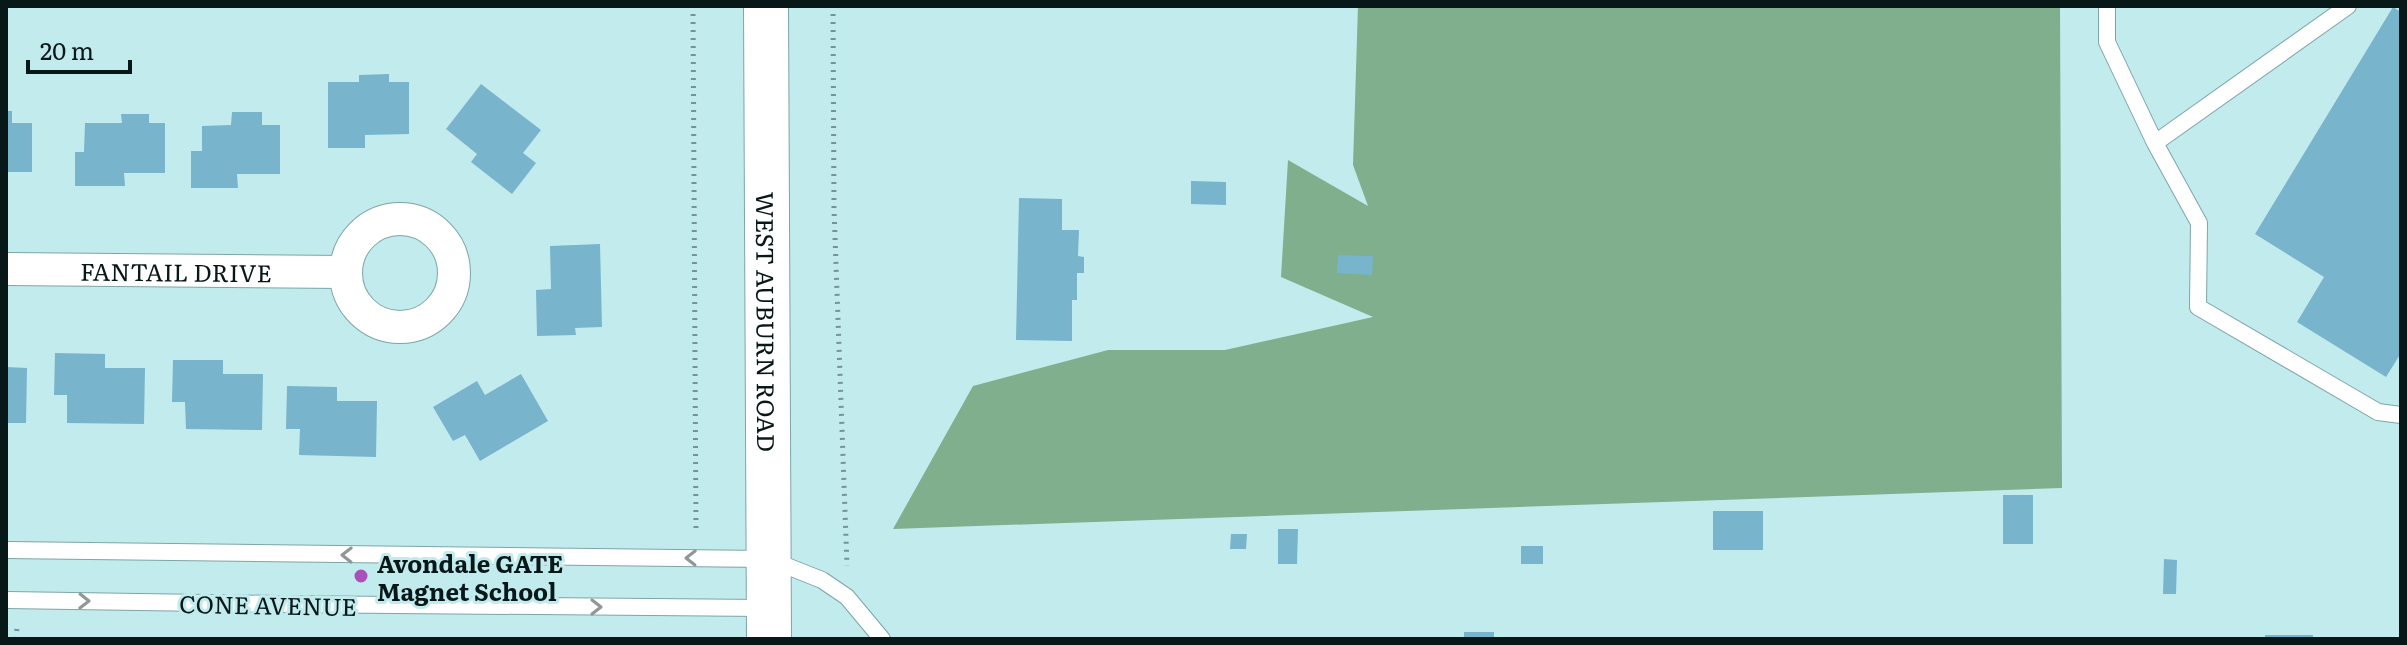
<svg xmlns="http://www.w3.org/2000/svg" width="2407" height="645" font-family="Literata,serif">
  <style>
    .forest { fill: #7faf8d }
    .building { fill: #78b4cc }
    .lines { fill: none; stroke-linecap: round; stroke-linejoin: round }
    .lane-casing { stroke: #7ea5a8; stroke-width: 18 }
    .street-casing { stroke: #7ea5a8; stroke-width: 34 }
    .secondary-casing { stroke: #7ea5a8; stroke-width: 46 }
    .path { stroke: #759395; stroke-width: 5; stroke-dasharray: 2 6; stroke-linecap: butt }
    .lane { stroke: #fff; stroke-width: 16 }
    .street { stroke: #fff; stroke-width: 32 }
    .secondary { stroke: #fff; stroke-width: 44 }
    .oneway { stroke: #909797 }
    .poi-dot { fill: #ab4fb9; stroke: #c2ebee; stroke-width: 3 }
    .labels { text-anchor: middle; dominant-baseline: central; stroke-width: 6; stroke-linejoin: round; paint-order: stroke }
    .street-label { font-size: 24px; fill: #081718; stroke: #c2ebee }
    .poi-label { font-size: 24px; font-weight: bold; fill: #081718; stroke: #c2ebee; text-anchor: start }
  </style>
  <rect width="100%" height="100%" fill="#c2ebee"/>
  <path class="forest" d="M1358,6H2060L2062,488L893,529L973,386L1108,350H1225L1373,317L1281,277L1288,160L1368,206L1353,165Z"/>
  <path class="building" d="M2393,7L2401,12V353L2386,377L2297,322L2324,277L2255,234Z
    M389,74V82H409V134L365,135V148H328V82H359V75Z
    M481,84L541,130L523,153L536,163L512,194L471,162L477,154L446,129Z
    M6,111H12V123H32V172H6Z
    M232,112H262V125H280V174H237L238,188H191V151H202V126L231,125Z
    M121,114H149V123H165V173H124L125,186H75V152H84L85,123H122Z
    M1191,181L1226,182V205L1191,204Z
    M1019,198L1062,199V230H1079L1078,256L1084,257V273H1077V300H1072V341L1016,340Z
    M600,244L602,327L575,328L576,335L537,336L536,290L551,289L550,246Z
    M1338,255L1373,256L1372,275L1337,273Z
    M55,353L105,354V368H145L144,424L67,423V395H54Z
    M173,360H223V374H263L262,430L186,429L185,402H172Z
    M6,367L27,368L26,423H6Z
    M521,374L548,421L480,461L465,435L453,441L433,407L477,381L485,395Z
    M287,386L337,387V401H377L376,457L299,455L300,429H286Z
    M2003,495H2033V544H2003Z
    M1713,511H1763V550H1713Z
    M1278,529H1298L1297,564H1278Z
    M1231,534H1247L1246,549H1230Z
    M1521,546H1543V564H1521Z
    M2164,559L2177,560L2176,594H2163Z
    M1464,632H1494V639H1464Z
    M2265,635H2313V639H2265Z"/>
  <g class="lines">
    <defs>
      <path id="lane" d="M2107,6V42L2155,143
        M2348,6L2155,143L2199,223L2198,307L2378,412L2401,415
        M6,550L769,559L822,580L847,597L882,639
        M6,600L280,604L768,608"/>
      <g id="street">
        <circle cx="400" cy="273" r="54"/>
        <path id="s1" d="M6,269L345,272"/>
      </g>
      <g id="secondary">
        <path id="s2" d="M766,6L769,639"/>
      </g>
    </defs>
    <use href="#lane" class="lane-casing"/>
    <use href="#street" class="street-casing"/>
    <use href="#secondary" class="secondary-casing"/>
    <path class="path" d="M693,6L696,533
      M833,6L834,209L847,566
      M16,639L17,627"/>
    <use href="#lane" class="lane"/>
    <use href="#street" class="street"/>
    <use href="#secondary" class="secondary"/>
  </g>
  <defs><path id="oneway-chevron" d="M-2-3.5L2.5 0L-2 3.5" fill="none" stroke-width="1.6" stroke-linecap="round" stroke-linejoin="round" transform="scale(2)"/></defs>
  <g class="oneway">
    <use href="#oneway-chevron" transform="translate(347 555) rotate(-179)"/>
    <use href="#oneway-chevron" transform="translate(691 558) rotate(-179)"/>
    <use href="#oneway-chevron" transform="translate(84 601) rotate(1)"/>
    <use href="#oneway-chevron" transform="translate(596 607)"/>
  </g>
  <circle class="poi-dot" cx="361" cy="576" r="8"/>
  <g class="labels">
    <g class="street-label">
      <text stroke="none"><textPath href="#s1" startOffset="170">FANTAIL DRIVE</textPath></text>
      <text stroke="none"><textPath href="#s2" startOffset="316">WEST AUBURN ROAD</textPath></text>
      <text transform="translate(268 604) rotate(1)">CONE AVENUE</text>
    </g>
    <g class="poi-label">
      <text x="377" y="562">Avondale GATE<tspan x="377" dy="28">Magnet School</tspan></text>
    </g>
  </g>
  <rect width="2407" height="645" fill="none" stroke="#081718" stroke-width="16"/>
  <path d="M28 60v12h102v-12" fill="none" stroke="#081718" stroke-width="4"/>
  <text x="40" y="60" font-size="24" fill="#081718" stroke="#c2ebee" stroke-width="6" paint-order="stroke">20 m</text>
</svg>
